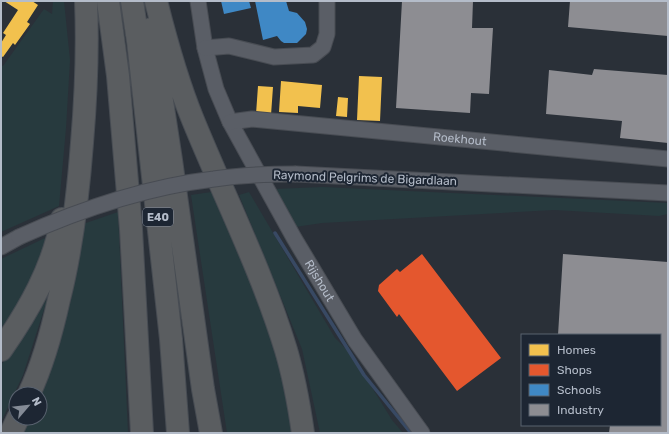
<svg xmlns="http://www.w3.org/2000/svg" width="669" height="434" font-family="Rubik,sans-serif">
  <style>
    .green { fill: #273a3e }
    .homes { fill: #f2c14e }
    .shops { fill: #e4572e }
    .schools { fill: #3f88c5 }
    .industry { fill: #8d8d92 }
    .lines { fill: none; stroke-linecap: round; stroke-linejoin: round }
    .stream { stroke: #384963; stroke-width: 3.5 }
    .minor-casing { stroke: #484c53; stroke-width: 17 }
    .highway-casing { stroke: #474c53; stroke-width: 24 }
    .minor { stroke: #5a5e66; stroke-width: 15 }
    .highway { stroke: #5a5d60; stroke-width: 22 }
    .minor-bridge-casing { stroke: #484c53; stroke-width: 17; stroke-linecap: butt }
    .minor-bridge { stroke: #5a5e66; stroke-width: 15 }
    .labels { text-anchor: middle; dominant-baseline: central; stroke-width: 4; stroke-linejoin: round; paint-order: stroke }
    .shield { fill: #1d2633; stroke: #878f9c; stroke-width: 1 }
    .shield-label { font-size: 11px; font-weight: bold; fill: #b4bcc9 }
    .street-label { font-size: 12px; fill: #b4bcc9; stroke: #1d2633 }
  </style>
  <rect width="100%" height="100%" fill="#2a3038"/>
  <path class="green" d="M53,1H64L70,60L66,128L59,206L1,232V65L3,66L44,9L52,14Z
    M323,187L668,203V214L659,216L554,210L322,223L295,227L274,189Z
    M218,191L278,345L296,433H227L191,195Z
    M249,192L335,338L352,355L392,420L403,433H320L302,349L239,195Z
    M118,212L128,433H23L30,418H40V396L61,338L71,300L79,256L83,224Z
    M45,238L48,239L21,302L1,328V259Z
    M48,297L23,375L1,422V365L28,330Z"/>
  <path class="homes" d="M4,1H32L38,5L27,22L30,24L15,45L13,43L3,57L1,56V43L6,35L3,33L18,10Z
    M359,76L382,77L380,121L357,120Z
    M281,81L322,85L320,108L298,106V113L279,112Z
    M258,86L273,87L271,115L256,114Z
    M338,97L348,98L347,117L336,116Z"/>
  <path class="shops" d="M422,254L501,358L457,391L399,314L397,317L378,291L379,285L397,269L400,272Z"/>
  <path class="schools" d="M221,1H249L251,8L224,14Z
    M255,1H286L289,11L297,13L305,22L307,29L306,34L297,43H284L281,41L277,36L263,40Z"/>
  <path class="industry" d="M402,1H473L472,28H493L489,94L471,93L470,113L396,108Z
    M570,1H668V36L568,27Z
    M594,69L668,75V143L620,138L622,121L546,114L549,70L592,75Z
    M563,254L668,262V433H609L610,425H660V335H558Z"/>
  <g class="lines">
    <path class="stream" d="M275,233L364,375L411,433"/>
    <defs>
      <g id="minor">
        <path id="s1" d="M198,1L205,48L216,89L230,122L294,238L355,340L422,433"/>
        <path d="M205,48L229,46L274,57L313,55L323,47L327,34V1"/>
        <path id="s2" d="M230,122L252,119L668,159"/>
        <path d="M296,174L668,193"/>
        <path d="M1,247L19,237"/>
      </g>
      <path id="highway" d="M108,1L118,76L131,229L142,433
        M132,1L138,41L171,339L178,433
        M156,1C166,41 177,81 193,120C224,196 262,271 286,350C294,377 299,405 303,433
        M151,29L171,160L203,389L211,433
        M1,350C29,310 53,268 62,219
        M29,394C43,364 52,331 59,299C72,248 78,196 82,143C86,96 88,49 86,1
        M11,433L18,418"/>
    </defs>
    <use href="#minor" class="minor-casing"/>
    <use href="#highway" class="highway-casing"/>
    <use href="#minor" class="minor"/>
    <use href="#highway" class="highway"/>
    <defs>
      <path id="minor-bridge" d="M19,237C81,209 146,187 214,179C241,175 269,174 296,174"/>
    </defs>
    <use href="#minor-bridge" class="minor-bridge-casing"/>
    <use href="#minor-bridge" class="minor-bridge"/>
  </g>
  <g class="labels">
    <rect class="shield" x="143" y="208" width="30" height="18" rx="3"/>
    <g class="shield-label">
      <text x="158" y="217">E40</text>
    </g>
    <g class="street-label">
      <text stroke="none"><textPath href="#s2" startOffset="231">Roekhout</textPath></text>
      <text transform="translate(365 178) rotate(2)">Raymond Pelgrims de Bigardlaan</text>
      <text stroke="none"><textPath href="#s1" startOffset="308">Rijshout</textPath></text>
    </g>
  </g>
  <rect width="669" height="434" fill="none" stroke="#b4bcc9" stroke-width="4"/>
  <rect x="521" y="334" width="140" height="92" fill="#1d2633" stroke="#59626f"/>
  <rect x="529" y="344" width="20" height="12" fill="#f2c14e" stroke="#59626f"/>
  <text x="557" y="354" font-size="12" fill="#b4bcc9">Homes</text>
  <rect x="529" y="364" width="20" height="12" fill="#e4572e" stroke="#59626f"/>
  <text x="557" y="374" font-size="12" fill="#b4bcc9">Shops</text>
  <rect x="529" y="384" width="20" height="12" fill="#3f88c5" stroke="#59626f"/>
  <text x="557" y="394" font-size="12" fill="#b4bcc9">Schools</text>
  <rect x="529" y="404" width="20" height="12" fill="#8d8d92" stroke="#59626f"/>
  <text x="557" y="414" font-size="12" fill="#b4bcc9">Industry</text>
  <g transform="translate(28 406) rotate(62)"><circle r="19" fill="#1d2633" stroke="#59626f"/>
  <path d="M0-3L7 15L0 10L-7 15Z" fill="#848b96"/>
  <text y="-6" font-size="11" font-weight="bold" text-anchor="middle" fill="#b4bcc9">N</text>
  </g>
</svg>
